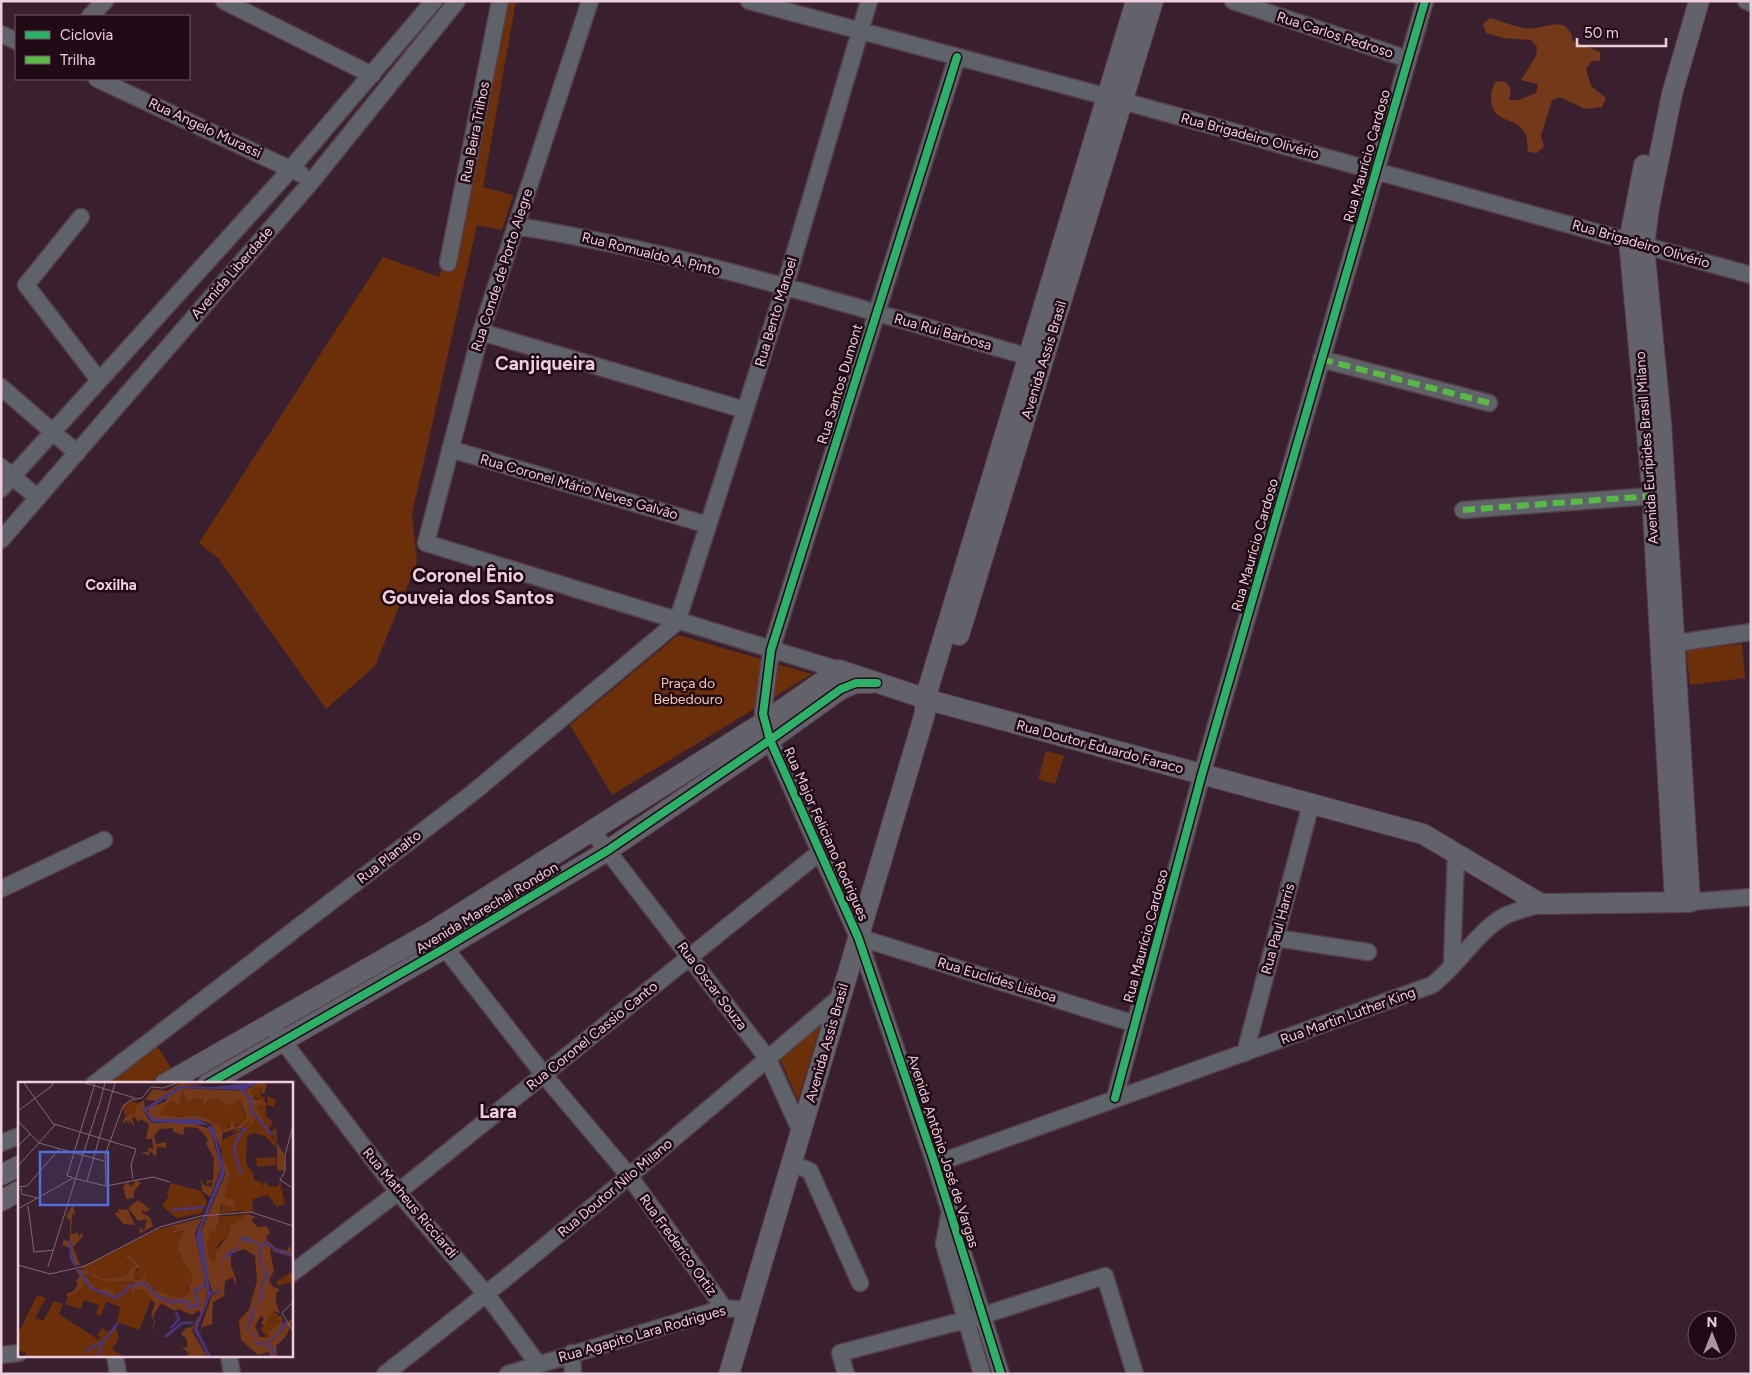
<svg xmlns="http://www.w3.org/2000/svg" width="1752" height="1375" font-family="Figtree,sans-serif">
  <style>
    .green { fill: #6b3009 }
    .forest { fill: #733918 }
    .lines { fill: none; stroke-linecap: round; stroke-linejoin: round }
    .minor-casing { stroke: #543e4a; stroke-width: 19 }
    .major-casing { stroke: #543e4a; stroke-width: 22 }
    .minor { stroke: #5f6369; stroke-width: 16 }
    .major { stroke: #63616a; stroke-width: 20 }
    .quiet { stroke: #58b947; stroke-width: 6; stroke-dasharray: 12 6; stroke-linecap: butt }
    .cycleway-casing { stroke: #1f0a15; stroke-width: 11 }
    .cycleway { stroke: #2db169; stroke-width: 8 }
    .labels { text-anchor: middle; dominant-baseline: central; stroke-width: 5; stroke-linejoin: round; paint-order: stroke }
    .street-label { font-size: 14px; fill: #eecedc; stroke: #1f0a15 }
    .park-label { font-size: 14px; fill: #f7c9b0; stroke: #1f0a15 }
    .neighbourhood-label { font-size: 15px; font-weight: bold; fill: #eecedc; stroke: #1f0a15 }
    .district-label { font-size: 19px; font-weight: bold; fill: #eecedc; stroke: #1f0a15 }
    .inset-river { fill: none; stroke: #493680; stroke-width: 2.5 }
    .inset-road { fill: none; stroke: #826674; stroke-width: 1 }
    .view { fill: #516ed9; fill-opacity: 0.15; stroke: #516ed9; stroke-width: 2.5 }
    .inset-edge { fill: none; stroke: #eecedc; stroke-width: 2.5 }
  </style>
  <rect width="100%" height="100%" fill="#3a202e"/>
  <path class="green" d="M494,1H516L483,187L513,195L502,230L477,225L412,514L417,562L375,666L326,709L219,559L199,543L383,257L439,277L450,232Z
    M678,635L812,674L612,795L570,725Z
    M1742,644L1745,678L1690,685L1686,650Z
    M1046,751L1064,756L1055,784L1038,779Z
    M824,1015L798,1100L778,1054Z
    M158,1047L172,1070L146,1084H104Z"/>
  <path class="forest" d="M1490,18C1501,21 1513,26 1524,28C1543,32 1567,10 1573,41L1600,52V61H1592L1586,69L1591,86L1606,98L1602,107L1585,109L1560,97L1552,100L1541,136L1544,146L1537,153L1528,152C1527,146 1528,137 1525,133C1515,115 1493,125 1491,99C1491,91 1492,88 1496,81L1506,82L1511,90L1509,100H1518L1536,93L1538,84L1521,80L1536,56L1537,47L1531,40L1504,38L1486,33L1483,24Z"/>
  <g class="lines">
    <defs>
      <path id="minor" d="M224,1L372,75
        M590,1L481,332L426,543L839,670
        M749,1L1108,97L1751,275
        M1233,1L1408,59
        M1746,1L1751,3
        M90,16L105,1
        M1,34L16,41
        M957,57L771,650L763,714L770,740L858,937L935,1164L1001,1374
        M97,79L301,174
        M81,217L26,285L99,380
        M516,226C694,254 866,311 1040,360
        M448,263L500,1
        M481,332L745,410
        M1321,359L1489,403
        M1,387L77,453
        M450,449L708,525
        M1,467L38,498
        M1,489L282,179L434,1
        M1463,510L1652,496
        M1,540L312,181L457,1
        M677,622L785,286L869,1
        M1663,645L1751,632
        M593,832L768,1059L801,1132
        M1,889L104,840
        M1690,902L1751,897
        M858,937L1135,1024
        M1276,938L1368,952
        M445,948L544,1075L630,1177L724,1308
        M1452,964L1456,854
        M270,1024L398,1192L487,1295L538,1364
        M1245,1053L1311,804
        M94,1084L475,791L677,622
        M1115,1098L1202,774L1425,1
        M1,1143L19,1136
        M791,1163L810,1171L860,1283
        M935,1164L1432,985C1457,966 1474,936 1501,918C1512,911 1529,908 1541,904
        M949,1216L944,1244L982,1374
        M291,1274L398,1192L820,852
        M572,1353L573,1374
        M1,1355L19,1353
        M115,1356L118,1374
        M229,1356L232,1374
        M385,1374C541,1253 690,1125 840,997
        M508,1374L724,1308L748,1310
        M846,1374L840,1353L984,1315L1105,1276L1135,1374"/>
      <path id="major" d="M1644,165L1629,241L1651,479
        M1653,513L1675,902
        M959,635L1153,1
        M165,1084L433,931L764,722L839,670L936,702L1423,834L1541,904L1690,902L1661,422L1644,246L1649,207L1672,94L1699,1
        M208,1084L445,948L607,851L770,740L841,689L856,683H871
        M1,1175L19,1166
        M1,1201L19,1191
        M729,1374L925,713V699L1136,1"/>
    </defs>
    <use href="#minor" class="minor-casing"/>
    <use href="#major" class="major-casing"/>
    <use href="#minor" class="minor"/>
    <use href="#major" class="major"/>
    <path class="quiet" d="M1321,359L1489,403
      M1463,510L1652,496"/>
    <defs>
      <path id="cycleway" d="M957,57L771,650L763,714L770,740L858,937L935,1164L1001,1374
        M208,1084L445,948L607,851L770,740L841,689L856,683H877
        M1115,1098L1202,774L1425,1"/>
    </defs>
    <use href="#cycleway" class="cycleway-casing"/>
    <use href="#cycleway" class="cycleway"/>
  </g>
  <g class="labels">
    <g class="street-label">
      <text transform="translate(1335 35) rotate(18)">Rua Carlos Pedroso</text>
      <text transform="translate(205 128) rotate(25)">Rua Angelo Murassi</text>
      <text transform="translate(475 132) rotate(-79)">Rua Beira Trilhos</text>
      <text transform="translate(1250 136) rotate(15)">Rua Brigadeiro Olivério</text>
      <text transform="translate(1367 156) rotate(-74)">Rua Maurício Cardoso</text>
      <text transform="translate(1641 244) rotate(16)">Rua Brigadeiro Olivério</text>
      <text transform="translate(651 254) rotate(14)">Rua Romualdo A. Pinto</text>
      <text transform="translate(502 270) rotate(-72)">Rua Conde de Porto Alegre</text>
      <text transform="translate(232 273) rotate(-49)">Avenida Liberdade</text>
      <text transform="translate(776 312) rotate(-73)">Rua Bento Manoel</text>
      <text transform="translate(943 332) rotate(16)">Rua Rui Barbosa</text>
      <text transform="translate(1044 360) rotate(-73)">Avenida Assis Brasil</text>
      <text transform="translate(840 384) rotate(-73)">Rua Santos Dumont</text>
      <text transform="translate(1647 448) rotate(-94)">Avenida Euripides Brasil Milano</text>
      <text transform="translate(579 487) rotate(16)">Rua Coronel Mário Neves Galvão</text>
      <text transform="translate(1255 545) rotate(-74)">Rua Maurício Cardoso</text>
      <text transform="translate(1100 747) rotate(15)">Rua Doutor Eduardo Faraco</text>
      <text transform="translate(826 834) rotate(66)">Rua Major Feliciano Rodrigues</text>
      <text transform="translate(389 857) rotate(-38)">Rua Planalto</text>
      <text transform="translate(487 908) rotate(-31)">Avenida Marechal Rondon</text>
      <text transform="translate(1278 929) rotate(-75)">Rua Paul Harris</text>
      <text transform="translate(1146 936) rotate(-75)">Rua Maurício Cardoso</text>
      <text transform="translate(997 980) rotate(17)">Rua Euclides Lisboa</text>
      <text transform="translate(712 986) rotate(53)">Rua Oscar Souza</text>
      <text transform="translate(1348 1016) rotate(-20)">Rua Martin Luther King</text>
      <text transform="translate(592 1036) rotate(-39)">Rua Coronel Cassio Canto</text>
      <text transform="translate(827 1043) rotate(-74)">Avenida Assis Brasil</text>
      <text transform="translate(943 1151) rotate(72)">Avenida Antônio José de Vargas</text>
      <text transform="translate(615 1188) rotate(-40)">Rua Doutor Nilo Milano</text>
      <text transform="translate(410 1203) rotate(50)">Rua Matheus Ricciardi</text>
      <text transform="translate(678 1245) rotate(54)">Rua Frederico Ortiz</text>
      <text transform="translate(642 1334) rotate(-16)">Rua Agapito Lara Rodrigues</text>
    </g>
    <g class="park-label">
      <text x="688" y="683">Praça do<tspan x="688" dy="16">Bebedouro</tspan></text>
    </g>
    <g class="neighbourhood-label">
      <text x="111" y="585">Coxilha</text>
    </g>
    <g class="district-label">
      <text x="545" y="363">Canjiqueira</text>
      <text x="468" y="575">Coronel Ênio<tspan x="468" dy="22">Gouveia dos Santos</tspan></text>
      <text x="498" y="1111">Lara</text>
    </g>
  </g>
  <g transform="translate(18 1082)">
    <rect width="275" height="275" fill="#3a202e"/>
    <path d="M247,1L242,12L247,17L243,20L249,22L250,14L258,18L256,25L248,23V34L255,40L251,46L252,53L258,59L253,51L258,45L259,59L257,65L247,54L236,51L229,54L228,81L235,92L236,99H242L246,106L245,101H249L250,105L260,104L262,99L267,122L259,125L250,113L235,117L234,128L238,130L219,129L216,126L213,130L196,132L204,128L203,120L217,125L215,118L207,115L212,92L204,71L203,59L227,46L225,42L232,36L235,38L236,32L241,33L234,24L242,19L226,8L244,2L243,5ZM165,10L168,19L176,16L187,18L189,22L191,18L202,17L213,23L217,18L222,17L225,27L229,22L225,28L229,37L212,47L216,38L207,49L215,48L208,50L205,56L207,52L196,40L181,33L162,35L139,32L153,18L161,21ZM126,18L128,32L119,37L106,32L105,24L113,19L120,21ZM257,75L258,83L239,85L238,76ZM153,101L183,109L189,120L184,131L159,136L144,124L151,114L149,112ZM231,132L211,146L210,154L199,164V178L192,180L189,162L191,149L194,146L196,150L200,142L199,135ZM156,144L160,147L155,148L156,151L165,150L159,167L175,196L170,203L171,212L160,216L140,210L128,198L129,190L123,198L114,196L123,184L107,170L108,176L118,184H114L108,194L82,197L74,191L75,195L88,200L117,199L101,214L91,209L77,207L66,192L73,195V191L70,193L62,186L140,147ZM273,190L275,194V210L272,200L261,204L258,200ZM63,198L77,209L98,217L113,206L114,214L117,208L127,206L134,216L121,248L99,240L102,225L88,220L83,234L78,232L81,223L66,218L63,227L47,222L52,212L66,204ZM19,213L28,216L17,236L25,239L36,219L45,222L41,232L81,258L83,255L79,254L84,246L89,250L98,245L101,257L94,267L105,274H7L8,271L0,268V252ZM255,229L265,238L254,246L249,256L243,247Z" fill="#6b3009"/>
    <path d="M162,1L187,3L162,4L138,19L127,18L135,7L149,9ZM239,1H246V3L249,1L246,12L243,10L245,4L233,7V11L237,18H246L248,22L234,25L239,26L250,47L236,32L235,41L231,45L232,37L221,49L213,51L223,46L205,50L203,67L193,42L180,37H136L130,31L131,25L147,20L150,14L164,6L228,9ZM165,10L169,20L177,16L186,18V24L191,18L202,17L212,24L222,17L229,36L218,45L214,44L216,39H213L212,45L205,49L196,40L181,33L161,35L140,32L153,18L160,23ZM126,18V31L134,41H175L192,47L203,86L192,115L184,109L183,97L186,103L194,105V99L189,102L188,99L195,98L196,76L188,62L190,57L180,46L167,45L165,53L156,50L154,46L142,47L136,54L138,62L148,60V66L139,65L138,75L132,69L131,74L123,70H130L131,65L135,68L134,57H128L131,42L123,37L120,40L116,33L114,35L117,46L111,37L112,43L108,38L106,41L104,40L109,33H116L118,25ZM259,61L266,72L267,89L259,88ZM203,69L212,92L207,115L215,118L219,129L213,130L216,126L203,121L200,142L196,151L193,147L189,162L192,179L199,178L197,170L210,154L212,144L230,132L238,135L233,138L240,145L249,144L252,152L248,154L249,158L258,166L269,169L271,164L275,162L272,164L275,175L256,170L254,166L252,168L256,189L251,198L254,204L262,208L258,211V221L262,231L255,229L246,243L243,242L246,236L243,234L237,244L242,255H250L251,248L255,249L253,246L264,239L260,236L263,233L265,242L275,237L269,253L258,264L259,274H252L250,270L240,273L223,258L221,238L231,228L239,199L237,174L226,167L213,172V184L218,197L217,204L215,195L207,199L206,214L195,220L194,242L184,245L181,251L194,213L201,212V205L198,211L194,209L188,188L183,149L207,93ZM118,98L123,101L116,109V116L108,117L105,104L110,100L113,105ZM120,118L132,127L127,130L124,127V131L132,135L135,144L121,152L122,145L126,149L129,137L120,139L110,126ZM55,123L57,133L54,132L53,152L60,151L61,155L64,150L65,154L55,165L62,183L57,184L52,166L44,163L46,158L52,160V139L48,134ZM100,127L110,128L117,143L106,142L96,131H101ZM184,136L177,151L187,198L186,204L180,206L189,204L190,210L183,232L181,228L174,233L161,227L157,229L143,221L135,234L137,240L133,252L136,239L133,233L137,222L127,207L117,208L114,215L113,206L98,217L73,207L63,198L66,204L50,216L48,212L56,209L60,201L57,200L62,195L57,187L70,189L71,193L75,190L82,197L108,194L114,184H118L108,176L107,170L125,186H119L115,197L123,198L129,189L128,198L137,208L160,216L171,212V201L163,199L172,201L166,195L173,200L175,196L159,167L165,149L155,151V148L160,147L156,144L141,147ZM66,192L88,200L117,199L114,203L103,205H108L107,209L98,215V211L89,207H78ZM181,233V238L174,249L189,274H168L171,271L163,264L170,266L168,256L163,252L168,246L175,245Z" fill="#733918" fill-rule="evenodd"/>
    <path d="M232,1H239L227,8L164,6L129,28L136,37H180L196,46L207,91L183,147L192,209L198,211L201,207L203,179L211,170L219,166L224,155H228L242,162L244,181L250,192L244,207L246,215L237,224L235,236L229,248L239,253L238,259L244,262L256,255L267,239L269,242L257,256L244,264L237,262L238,254L228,248L235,226L243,216L242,207L247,192L241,177L240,162L223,158L220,167L203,180L201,212H193L179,247L193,274H190L176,248L190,213L178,153L203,89L197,60L189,43L134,40L125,27L162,4L196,5Z" fill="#493680"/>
    <path class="inset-river" d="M223,7L233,18V29L254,53M223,92L216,69L218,59L227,47L224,46M154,128L186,125M52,158L53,176L58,184M242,163L248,161L260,169L275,173M60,187L73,206L98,216L112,204L126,201L139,214L152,220L169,219L172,226L180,223L177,208L188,203M153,246L161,237L158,230M147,255L164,241H175M248,262L255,267L254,274M68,269L83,260M80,274L85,260L100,241"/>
    <path class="inset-road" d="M6,1L36,43M67,1L117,16M80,27L87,1M0,29L35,3L34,1M0,39L21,61L86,79M36,42L118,67L113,83L115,97M275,44L267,73V89L262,98L275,106M0,64L12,52M0,84L37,43M54,95L49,94L77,1M69,99L97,1M88,104L135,95L152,100M0,105L9,104L41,67M3,106L4,112L19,116M10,124L16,170L36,168M0,127L55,96L88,104L87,73L105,24L113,18L124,16L133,5L145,6L159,1M0,183L32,192L67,184L142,145L183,134L233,130L275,144M30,185L80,25M275,220L264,231L275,249"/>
    <path class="view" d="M22,70H90V123H22Z"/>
    <rect width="275" height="275" class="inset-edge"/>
  </g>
  <rect width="1752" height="1375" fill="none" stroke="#eecedc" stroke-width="5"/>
  <rect x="15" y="15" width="175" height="65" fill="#1f0a15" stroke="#725865"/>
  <rect x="25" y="31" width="25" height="8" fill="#2db169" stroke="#725865"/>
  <text x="60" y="40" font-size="15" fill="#eecedc">Ciclovia</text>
  <rect x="25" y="56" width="25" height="8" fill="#58b947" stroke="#725865"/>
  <text x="60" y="65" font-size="15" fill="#eecedc">Trilha</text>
  <g transform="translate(1712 1335)"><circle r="24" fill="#1f0a15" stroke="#725865"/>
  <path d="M0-4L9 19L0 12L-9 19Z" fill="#af919f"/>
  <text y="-8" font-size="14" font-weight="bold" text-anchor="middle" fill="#eecedc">N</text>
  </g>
  <path d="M1577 38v8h89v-8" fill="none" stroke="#eecedc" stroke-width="2.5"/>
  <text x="1584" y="38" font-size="15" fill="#eecedc" stroke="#1f0a15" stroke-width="4" paint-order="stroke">50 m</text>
</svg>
